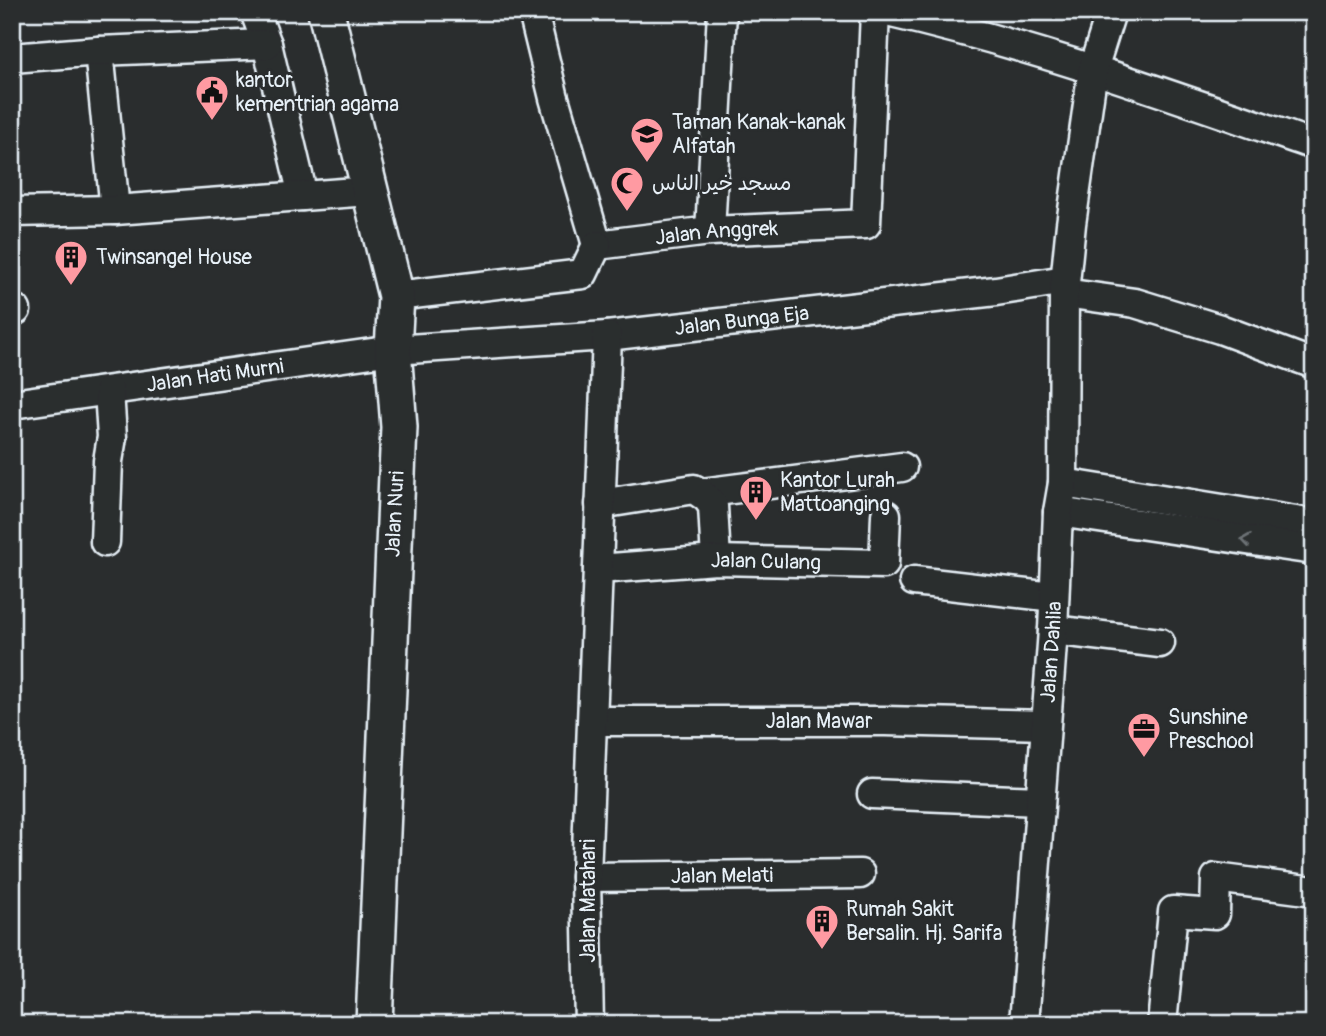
<svg xmlns="http://www.w3.org/2000/svg" width="1326" height="1036" font-family="Pangolin,'Playpen Sans Arabic',sans-serif">
  <style>
    .lines { fill: none; stroke-linecap: round; stroke-linejoin: round }
    .minor-casing { stroke: #e8f1f8; stroke-width: 33 }
    .tertiary-casing { stroke: #e8f1f8; stroke-width: 40 }
    .minor { stroke: #2a2d2e; stroke-width: 28 }
    .tertiary { stroke: #2a2d2e; stroke-width: 35 }
    .oneway { stroke: #6c7275 }
    .labels { text-anchor: middle; dominant-baseline: central; stroke-width: 6; stroke-linejoin: round; paint-order: stroke }
    .poi-label { font-size: 21px; fill: #e8f1f8; stroke: #2a2d2e; text-anchor: start }
    .street-label { font-size: 21px; fill: #e8f1f8; stroke: #2a2d2e }
  </style>
  <rect width="100%" height="100%" fill="#2a2d2e"/>
  <filter id="ink" filterUnits="userSpaceOnUse"><feTurbulence type="fractalNoise" baseFrequency=".0143" numOctaves="2"/><feDisplacementMap in="SourceGraphic" scale="14" xChannelSelector="R" yChannelSelector="G"/><feConvolveMatrix kernelMatrix="1 2 1 2 8 2 1 2 1" color-interpolation-filters="sRGB"/></filter>
  <g filter="url(#ink)">
    <g class="lines">
      <defs>
        <g id="minor">
          <path d="M255,12L267,44L303,196"/>
          <path id="s1" d="M533,12L554,98L597,245L710,231L866,224L875,12"/>
          <path d="M887,12C1033,45 1173,96 1314,145"/>
          <path d="M99,51L115,210"/>
          <path d="M12,58L99,51L267,44"/>
          <path d="M12,212L115,210L369,191"/>
          <path d="M710,231L722,12"/>
          <path d="M1064,293L1135,303L1220,329L1314,364"/>
          <path d="M396,296L583,274L597,245"/>
          <path d="M12,311L16,310"/>
          <path id="s2" d="M12,404L393,350L607,336L996,291L1065,280"/>
          <path d="M1063,483L1314,524"/>
          <path d="M701,493L902,467"/>
          <path d="M600,504L694,489L707,498L713,506L716,560"/>
          <path d="M1058,512L1314,550"/>
          <path d="M105,542L108,461L112,437L109,391"/>
          <path id="s3" d="M598,569L716,560L884,564L886,515"/>
          <path d="M914,581L1054,597"/>
          <path d="M1053,630L1160,643"/>
          <path id="s4" d="M593,721H885L1045,725"/>
          <path d="M872,794L1040,801"/>
          <path id="s5" d="M586,877L860,874"/>
          <path d="M589,1024L586,877L607,336"/>
          <path id="s6" d="M1024,1024L1053,630L1058,512L1063,483L1064,293L1071,224L1093,69L1111,12"/>
          <path d="M1162,1024L1173,911L1215,914L1216,878L1314,891"/>
        </g>
        <path id="tertiary" d="M326,12L396,296L393,350L399,427L374,1024"/>
      </defs>
      <use href="#minor" class="minor-casing"/>
      <use href="#tertiary" class="tertiary-casing"/>
      <use href="#minor" class="minor"/>
      <use href="#tertiary" class="tertiary"/>
    </g>
    <defs><path id="oneway-chevron" d="M-2-3.5L2.5 0L-2 3.5" fill="none" stroke-width="1.6" stroke-linecap="round" stroke-linejoin="round" transform="scale(1.75)"/></defs>
    <use class="oneway" href="#oneway-chevron" transform="translate(1246 540) rotate(-172)"/>
  </g>
  <defs>
    <symbol id="civic-pin" viewBox="-11 -11 22 30"><path d="M0 17L-7.5 6A9.5 9.5 0 1 1 7.5 6Z" fill="#ff9aa2" stroke="#2a2d2e"/><path d="M-.6-6.5H3V-4.5H.6V-3L4-1V1h2V6H-6V1h2V-1L-.6-3ZM-1.2 2.5V6h2.4V2.5Z" fill="#111"/></symbol>
    <symbol id="school-pin" viewBox="-11 -11 22 30"><path d="M0 17L-7.5 6A9.5 9.5 0 1 1 7.5 6Z" fill="#ff9aa2" stroke="#2a2d2e"/><path d="M0-5L7-2L0 1L-7-2ZM-4 1L0 2.5L4 1V4Q0 6-4 4Z" fill="#111"/></symbol>
    <symbol id="mosque-pin" viewBox="-11 -11 22 30"><path d="M0 17L-7.5 6A9.5 9.5 0 1 1 7.5 6Z" fill="#ff9aa2" stroke="#2a2d2e"/><path d="M3.5-4.9A6 6 0 1 0 3.5 4.9A5 5 0 1 1 3.5-4.9Z" fill="#111"/></symbol>
    <symbol id="building-pin" viewBox="-11 -11 22 30"><path d="M0 17L-7.5 6A9.5 9.5 0 1 1 7.5 6Z" fill="#ff9aa2" stroke="#2a2d2e"/><path d="M-4-6H4V6H1V3H-1V6H-4ZM-2.5-4.3h1.7v1.8h-1.7ZM.8-4.3h1.7v1.8H.8ZM-2.5-1h1.7V.8h-1.7ZM.8-1h1.7V.8H.8Z" fill="#111"/></symbol>
    <symbol id="office-pin" viewBox="-11 -11 22 30"><path d="M0 17L-7.5 6A9.5 9.5 0 1 1 7.5 6Z" fill="#ff9aa2" stroke="#2a2d2e"/><path d="M-6-3h4V-5.5h4V-3h4V5H-6ZM-1-4.5V-3h2v-1.5ZM-6 0V1H6V0Z" fill="#111"/></symbol>
  </defs>
  <g fill-rule="evenodd">
    <use href="#civic-pin" x="193" y="73" width="38" height="52"/>
    <use href="#school-pin" x="628" y="115" width="38" height="52"/>
    <use href="#mosque-pin" x="608" y="164" width="38" height="52"/>
    <use href="#building-pin" x="52" y="238" width="38" height="52"/>
    <use href="#building-pin" x="737" y="473" width="38" height="52"/>
    <use href="#office-pin" x="1125" y="710" width="38" height="52"/>
    <use href="#building-pin" x="803" y="902" width="38" height="52"/>
  </g>
  <g class="labels">
    <g class="poi-label">
      <text x="236" y="80">kantor<tspan x="236" dy="24">kementrian agama</tspan></text>
      <text x="672" y="122">Taman Kanak-kanak<tspan x="672" dy="24">Alfatah</tspan></text>
      <text x="652" y="183">مسجد خير الناس</text>
      <text x="96" y="257">Twinsangel House</text>
      <text x="780" y="480">Kantor Lurah<tspan x="780" dy="24">Mattoanging</tspan></text>
      <text x="1168" y="717">Sunshine<tspan x="1168" dy="24">Preschool</tspan></text>
      <text x="846" y="909">Rumah Sakit<tspan x="846" dy="24">Bersalin. Hj. Sarifa</tspan></text>
    </g>
    <g class="street-label">
      <text stroke="none"><textPath href="#s1" startOffset="362">Jalan Anggrek</textPath></text>
      <text stroke="none"><textPath href="#s2" startOffset="735">Jalan Bunga Eja</textPath></text>
      <text stroke="none"><textPath href="#s2" startOffset="205">Jalan Hati Murni</textPath></text>
      <text transform="translate(395 514) rotate(-87)">Jalan Nuri</text>
      <text stroke="none"><textPath href="#s3" startOffset="168">Jalan Culang</textPath></text>
      <text stroke="none"><textPath href="#s6" startOffset="373">Jalan Dahlia</textPath></text>
      <text stroke="none"><textPath href="#s4" startOffset="226">Jalan Mawar</textPath></text>
      <text stroke="none"><textPath href="#s5" startOffset="136">Jalan Melati</textPath></text>
      <text transform="translate(588 901) rotate(-90)">Jalan Matahari</text>
    </g>
  </g>
  <rect width="1326" height="1036" fill="none" stroke="#2a2d2e" stroke-width="42"/>
  <rect x="21" y="21" width="1284" height="994" fill="none" stroke="#e8f1f8" stroke-width="2.5" filter="url(#ink)"/>
</svg>
